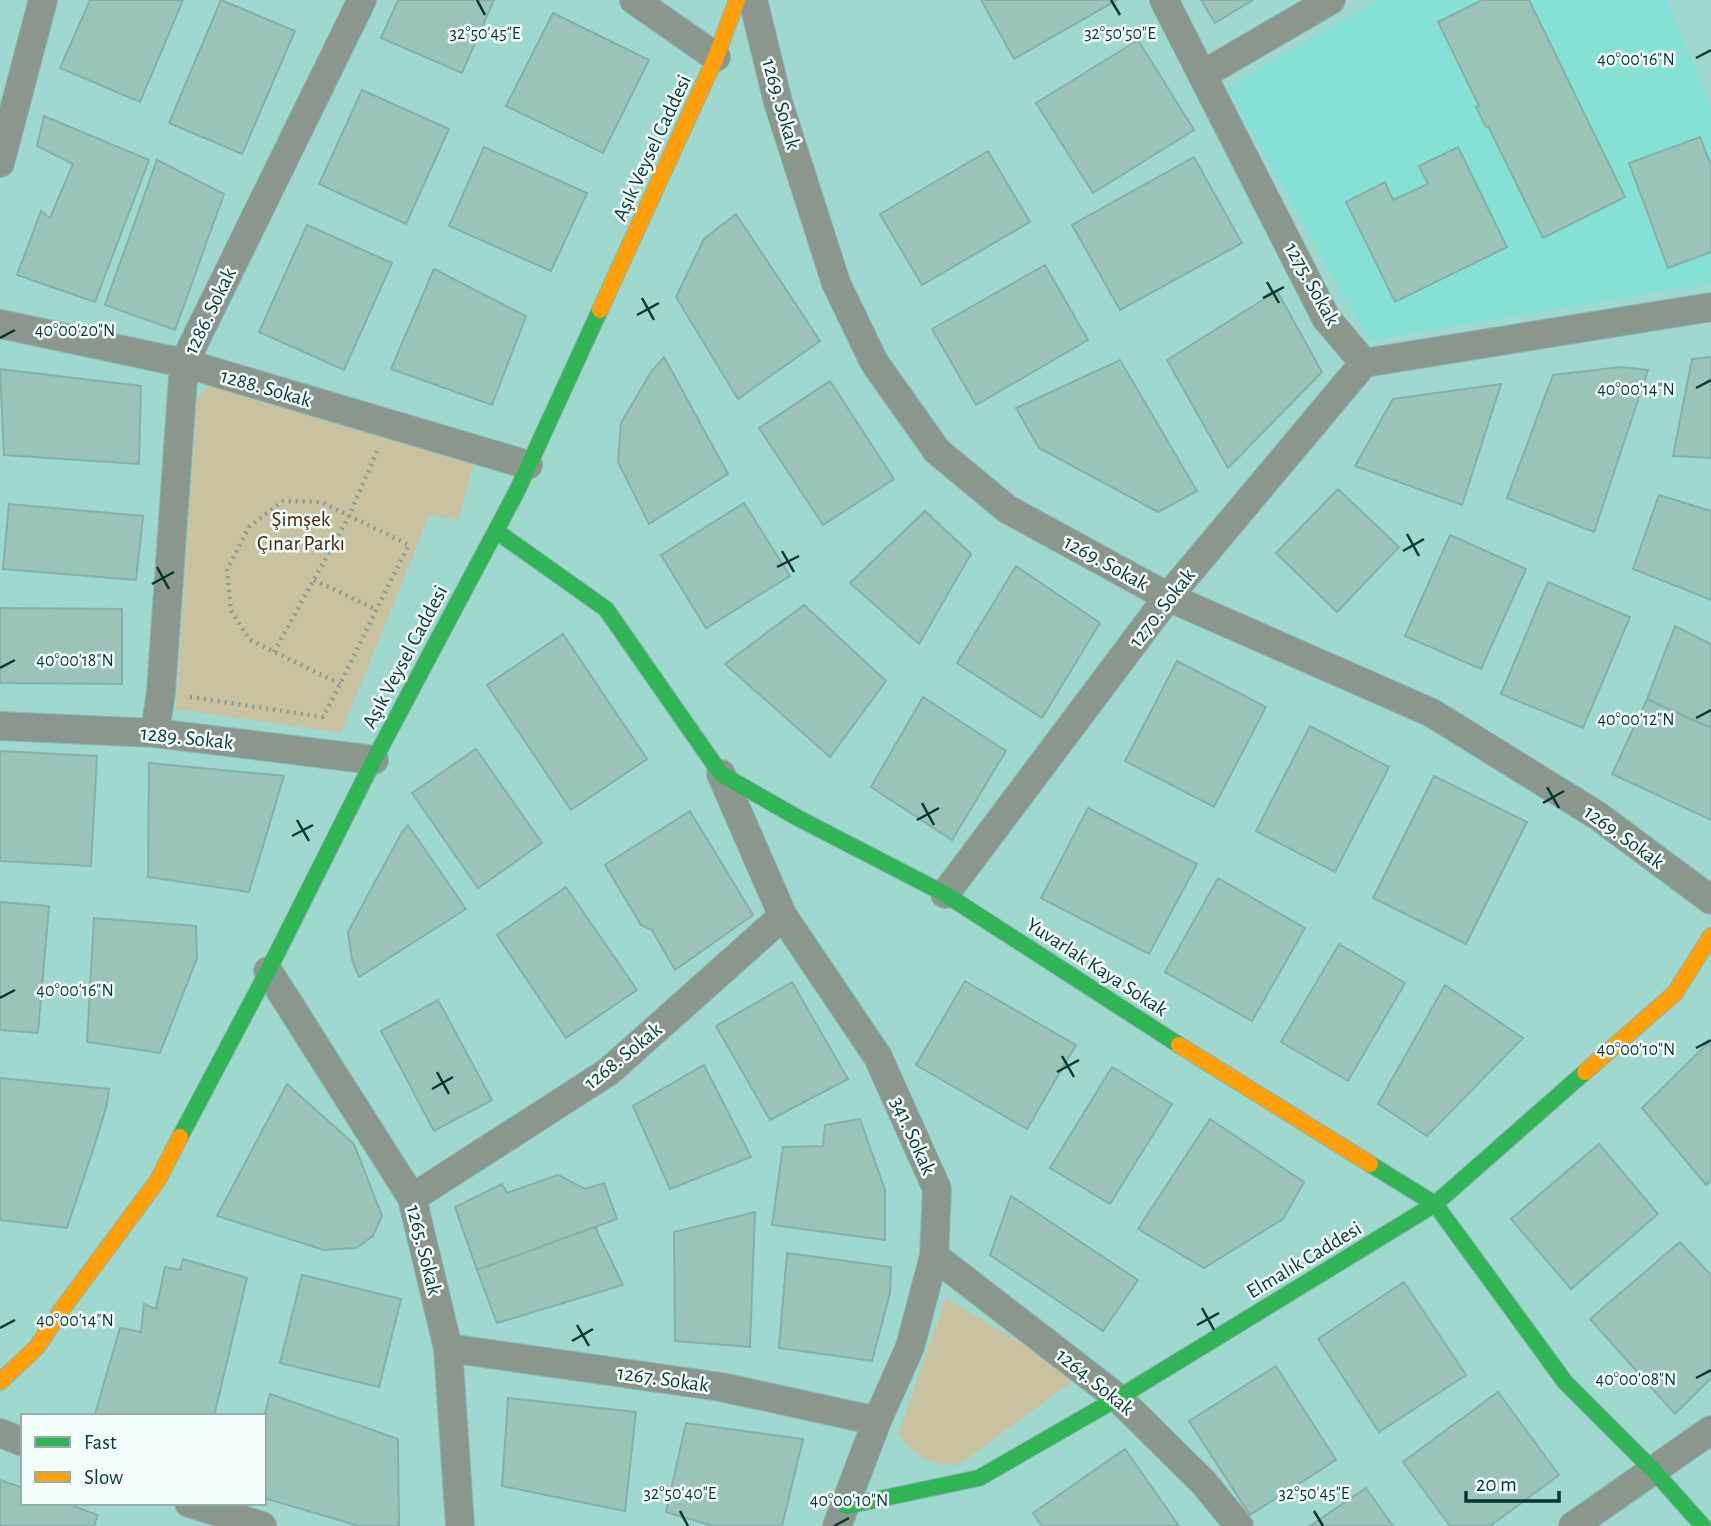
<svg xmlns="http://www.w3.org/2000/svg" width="1711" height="1526" font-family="'Alegreya Sans',sans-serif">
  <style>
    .built { fill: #85e1d3 }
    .green { fill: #c9c2a0 }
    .building { fill: #9ac4b8; stroke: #86b0a5; stroke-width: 2 }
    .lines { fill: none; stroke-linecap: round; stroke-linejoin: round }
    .street-casing { stroke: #88b6af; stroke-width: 30 }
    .fast-casing { stroke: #88b6af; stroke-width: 18 }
    .slow-casing { stroke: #88b6af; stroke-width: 18 }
    .path { stroke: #889c94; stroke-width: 4.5; stroke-dasharray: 2 5; stroke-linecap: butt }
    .street { stroke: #8b978d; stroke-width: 28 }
    .fast { stroke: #30b455; stroke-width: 16 }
    .slow { stroke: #ff9f0a; stroke-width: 16 }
    .ticks { fill: none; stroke: #063731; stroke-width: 2.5 }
    .labels { text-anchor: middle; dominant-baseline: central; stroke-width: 5; stroke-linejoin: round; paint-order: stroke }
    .street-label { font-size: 21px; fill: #063731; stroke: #f3fdfb }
    .park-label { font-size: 21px; fill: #472500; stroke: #f3fdfb }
    .ticks-label { font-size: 18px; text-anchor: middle; fill: #063731; stroke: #f3fdfb; stroke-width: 5; stroke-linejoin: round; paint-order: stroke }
  </style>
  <rect width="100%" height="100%" fill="#9ed8cf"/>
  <path class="built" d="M1379,0H1667L1711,108V283L1369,340L1227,88Z"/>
  <path class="green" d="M210,385L474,464L459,520L430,515L341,733L176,709L197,398Z
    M946,1298L1078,1377L959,1465C927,1464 919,1458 898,1435Z"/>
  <path class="building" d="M90,0H183L140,102L60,68Z
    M221,0L295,31L242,154L169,123Z
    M398,0H494L462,73L381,38Z
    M981,0H1117L1014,59Z
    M1201,0H1253L1215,23Z
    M1482,0H1529L1625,197L1543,238L1488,126L1486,127L1476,107L1479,106L1438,22Z
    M553,13L649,60L603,153L506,106Z
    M1138,40L1194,130L1093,193L1036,103Z
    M362,90L449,129L406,224L319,184Z
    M44,116L149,160L95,302L17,275L41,211L50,218L73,164L37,146Z
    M1700,137L1711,165V252L1668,268L1629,163Z
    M484,147L587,193L551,271L449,226Z
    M1458,147L1507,247L1395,302L1346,202L1385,182L1393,200L1428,184L1419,166Z
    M988,151L1030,222L922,285L880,214Z
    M1194,157L1242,243L1120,310L1072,225Z
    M157,160L224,194L175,330L105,305Z
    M736,214L820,341L738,399L676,297L704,239Z
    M307,225L392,263L344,370L259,332Z
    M1045,265L1088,340L976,405L932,329Z
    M434,269L526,316L492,405L391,369Z
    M1277,291L1322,372L1228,468L1167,360Z
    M664,357L728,474L649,524L618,462L621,423L651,372Z
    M1711,357V458L1673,456L1692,359Z
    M1120,360L1197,491L1158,512L1039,448L1016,408Z
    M1621,367L1648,370L1594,532L1507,498L1553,375Z
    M0,369L141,386L139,464L4,455Z
    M830,381L894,479L823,525L759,428Z
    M1501,384L1462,505L1355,466L1393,399Z
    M1338,489L1399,547L1337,612L1276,553Z
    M1659,495L1711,511V600L1633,569Z
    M744,503L790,576L706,628L661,555Z
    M9,504L143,516L136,580L3,569Z
    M925,511L971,554L919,644L850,583Z
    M1450,535L1526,569L1481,669L1405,636Z
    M1016,566L1100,623L1042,718L957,663Z
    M1548,582L1630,617L1583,728L1501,694Z
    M804,605L886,681L830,757L725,664Z
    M0,608L122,609V684L0,683Z
    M1675,626L1711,644V728L1647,699Z
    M563,634L647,759L571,810L487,685Z
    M1177,661L1266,707L1214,807L1125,761Z
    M923,697L1006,751L952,840L871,787Z
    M1647,699L1711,728V820L1612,774Z
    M1310,726L1389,767L1335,872L1256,831Z
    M476,749L542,843L478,888L412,793Z
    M0,751L97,756L91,866L0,861Z
    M149,763L284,776L249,892L148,877Z
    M1434,776L1527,822L1466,944L1373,898Z
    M1088,808L1197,864L1149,954L1041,898Z
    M690,811L753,915L675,970L652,930L641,925L605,865Z
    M408,825L466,909L359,977L352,960L348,932L402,832Z
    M1218,878L1305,928L1252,1021L1165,972Z
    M566,887L637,990L566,1038L497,935Z
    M0,902L49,906L38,1033L0,1030Z
    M94,918L196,926L197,958L160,1053L87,1042Z
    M1339,944L1405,983L1348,1081L1281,1042Z
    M965,981L1076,1045L1027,1129L916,1065Z
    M792,982L848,1079L770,1120L716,1026Z
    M1445,985L1523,1038L1427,1136L1378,1104Z
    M438,1000L492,1100L434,1131L381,1031Z
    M1708,1043L1711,1046V1180L1706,1185L1642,1108Z
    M704,1065L751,1157L670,1189L633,1106Z
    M1112,1067L1172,1104L1110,1204L1050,1168Z
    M0,1078L109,1089L107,1104L95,1144L67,1228L0,1220Z
    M287,1084L354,1144L382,1216L373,1236L356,1248L324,1250L217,1216Z
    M860,1119L885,1190V1240L772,1225L783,1147L823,1146L825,1125Z
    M1210,1119L1304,1182L1283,1219L1204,1268L1138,1229Z
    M1599,1144L1658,1214L1571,1289L1511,1219Z
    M558,1175L585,1189L604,1183L617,1219L477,1270L455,1207L502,1184L507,1193Z
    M1011,1196L1138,1280L1103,1331L990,1255Z
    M755,1212L750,1347L675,1341L674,1232Z
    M595,1227L623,1285L497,1323L477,1270Z
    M1680,1242L1711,1275V1378L1675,1414L1590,1319Z
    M787,1253L891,1267L890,1293L872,1361L779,1348Z
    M183,1259L247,1278L214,1416L95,1414L120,1328L141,1332L144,1304L156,1309L165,1267L180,1270Z
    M302,1275L401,1299L379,1387L280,1363Z
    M1404,1282L1466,1375L1379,1432L1318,1339Z
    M1276,1366L1336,1460L1250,1515L1189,1421Z
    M1498,1392L1559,1475L1490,1526H1450L1403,1462Z
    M270,1394L398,1439L399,1526H359L264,1498V1417Z
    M508,1398L636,1412L625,1511L502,1486Z
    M686,1423L803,1439L782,1526H713L666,1512Z
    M1125,1449L1179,1526H1042L1033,1513Z
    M0,1480L23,1488V1503H65L98,1515L94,1526H0Z
    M1366,1488L1393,1526H1310Z"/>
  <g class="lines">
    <defs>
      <path id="street" d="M634,0L716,57
        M753,0L778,102L836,283L874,362L937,451L1007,509L1168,597L1432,713L1598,816L1711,900
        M1164,0L1326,318L1364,363L1711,307
        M1202,75L1331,0
        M0,163L43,0
        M0,324L184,363L528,465
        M0,726L155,733L374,760
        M155,733L161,692L184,363L362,0
        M721,774L783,916L878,1057L937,1189L934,1256L910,1347L877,1421L837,1526
        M945,894L1168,597L1364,363
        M268,971L412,1198L448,1348L460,1526
        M412,1198L608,1072L783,916
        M934,1256L1118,1398L1204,1483L1239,1526
        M448,1348L721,1387L877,1421
        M0,1433L23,1442
        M189,1503L262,1526
        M1573,1526L1711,1430"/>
      <path id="fast" d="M496,531L606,609L721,774L798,818L945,894L1179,1045
        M180,1137L268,971L374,760L517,491L600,310
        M1370,1164L1435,1204L1565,1382L1653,1470L1703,1526
        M846,1506L979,1478L1118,1398L1435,1204L1585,1072"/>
      <path id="slow" d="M600,310L716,57L737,0
        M1179,1045L1370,1164
        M1585,1072L1675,993L1711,936
        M0,1382L37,1347L63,1308L158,1180L180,1137"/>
    </defs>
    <use href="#street" class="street-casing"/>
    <use href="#fast" class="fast-casing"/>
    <use href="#slow" class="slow-casing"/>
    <path class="path" d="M314,580L375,609
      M274,652L349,516L377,451
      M190,697L323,717C353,660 379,602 409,545L321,502L283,501L249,527L227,570L231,611L250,640L340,684"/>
    <use href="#street" class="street"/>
    <use href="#fast" class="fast"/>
    <use href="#slow" class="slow"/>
  </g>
  <path class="ticks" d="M477,0L485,15M1111,0L1120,15M1696,58L1711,50M1267,282L1279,303M642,298L654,320M1263,298L1284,287M637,315L659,303M0,338L15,330M1696,388L1711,380M1407,534L1419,556M782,551L794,572M1403,551L1424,539M157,567L169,589M777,567L799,556M152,584L174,572M0,668L15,660M1696,718L1711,710M1547,787L1559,808M922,803L934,825M1543,803L1564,791M297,820L309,841M917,820L939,808M292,836L313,825M0,998L15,990M1696,1048L1711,1040M1062,1056L1074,1077M437,1072L449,1094M1057,1072L1079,1060M432,1089L453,1077M1202,1308L1214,1330M577,1325L589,1346M1197,1325L1219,1313M0,1328L15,1320M572,1341L593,1329M1696,1378L1711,1370M680,1511L688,1526M1314,1511L1323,1526M834,1526L849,1518"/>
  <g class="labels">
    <g class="street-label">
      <text transform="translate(781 104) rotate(74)">1269. Sokak</text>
      <text transform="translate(652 148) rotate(-65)">Aşık Veysel Caddesi</text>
      <text transform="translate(1312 284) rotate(61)">1275. Sokak</text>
      <text transform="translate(210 311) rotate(-64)">1286. Sokak</text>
      <text transform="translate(266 388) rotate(16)">1288. Sokak</text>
      <text transform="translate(1106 563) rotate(29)">1269. Sokak</text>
      <text transform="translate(1162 608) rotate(-52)">1270. Sokak</text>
      <text transform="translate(405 657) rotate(-62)">Aşık Veysel Caddesi</text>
      <text transform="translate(187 738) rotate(6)">1289. Sokak</text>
      <text transform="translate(1624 837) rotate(36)">1269. Sokak</text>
      <text transform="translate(1097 967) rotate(33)">Yuvarlak Kaya Sokak</text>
      <text transform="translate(623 1056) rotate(-39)">1268. Sokak</text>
      <text transform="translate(913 1136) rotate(66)">341. Sokak</text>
      <text transform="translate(424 1250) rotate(76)">1265. Sokak</text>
      <text transform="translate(1304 1260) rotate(-31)">Elmalık Caddesi</text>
      <text transform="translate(663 1379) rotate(8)">1267. Sokak</text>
      <text transform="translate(1095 1382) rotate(39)">1264. Sokak</text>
    </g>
    <g class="park-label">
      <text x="301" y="519">Şimşek<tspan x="301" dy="24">Çınar Parkı</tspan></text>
    </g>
  </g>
  <g class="ticks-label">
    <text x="485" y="39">32°50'45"E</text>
    <text x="1120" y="39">32°50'50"E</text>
    <text x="1636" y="65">40°00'16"N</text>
    <text x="75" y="336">40°00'20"N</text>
    <text x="1636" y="395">40°00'14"N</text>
    <text x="75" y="666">40°00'18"N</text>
    <text x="1636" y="725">40°00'12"N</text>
    <text x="75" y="996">40°00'16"N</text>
    <text x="1636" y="1055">40°00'10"N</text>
    <text x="75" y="1326">40°00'14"N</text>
    <text x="1636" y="1385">40°00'08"N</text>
    <text x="680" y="1499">32°50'40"E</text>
    <text x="1314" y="1499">32°50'45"E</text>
    <text x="849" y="1506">40°00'10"N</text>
  </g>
  <rect x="21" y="1414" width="245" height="91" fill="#f3fdfb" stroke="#94aeaa" stroke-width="2"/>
  <rect x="35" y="1437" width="35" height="10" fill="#30b455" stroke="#94aeaa" stroke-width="2"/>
  <text x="84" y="1449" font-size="21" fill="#063731">Fast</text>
  <rect x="35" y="1472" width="35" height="10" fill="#ff9f0a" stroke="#94aeaa" stroke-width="2"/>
  <text x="84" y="1484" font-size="21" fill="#063731">Slow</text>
  <path d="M1466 1491v10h93v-10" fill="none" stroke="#063731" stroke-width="3.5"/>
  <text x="1476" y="1491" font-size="21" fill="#063731" stroke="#f3fdfb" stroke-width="5" paint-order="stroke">20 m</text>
</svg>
